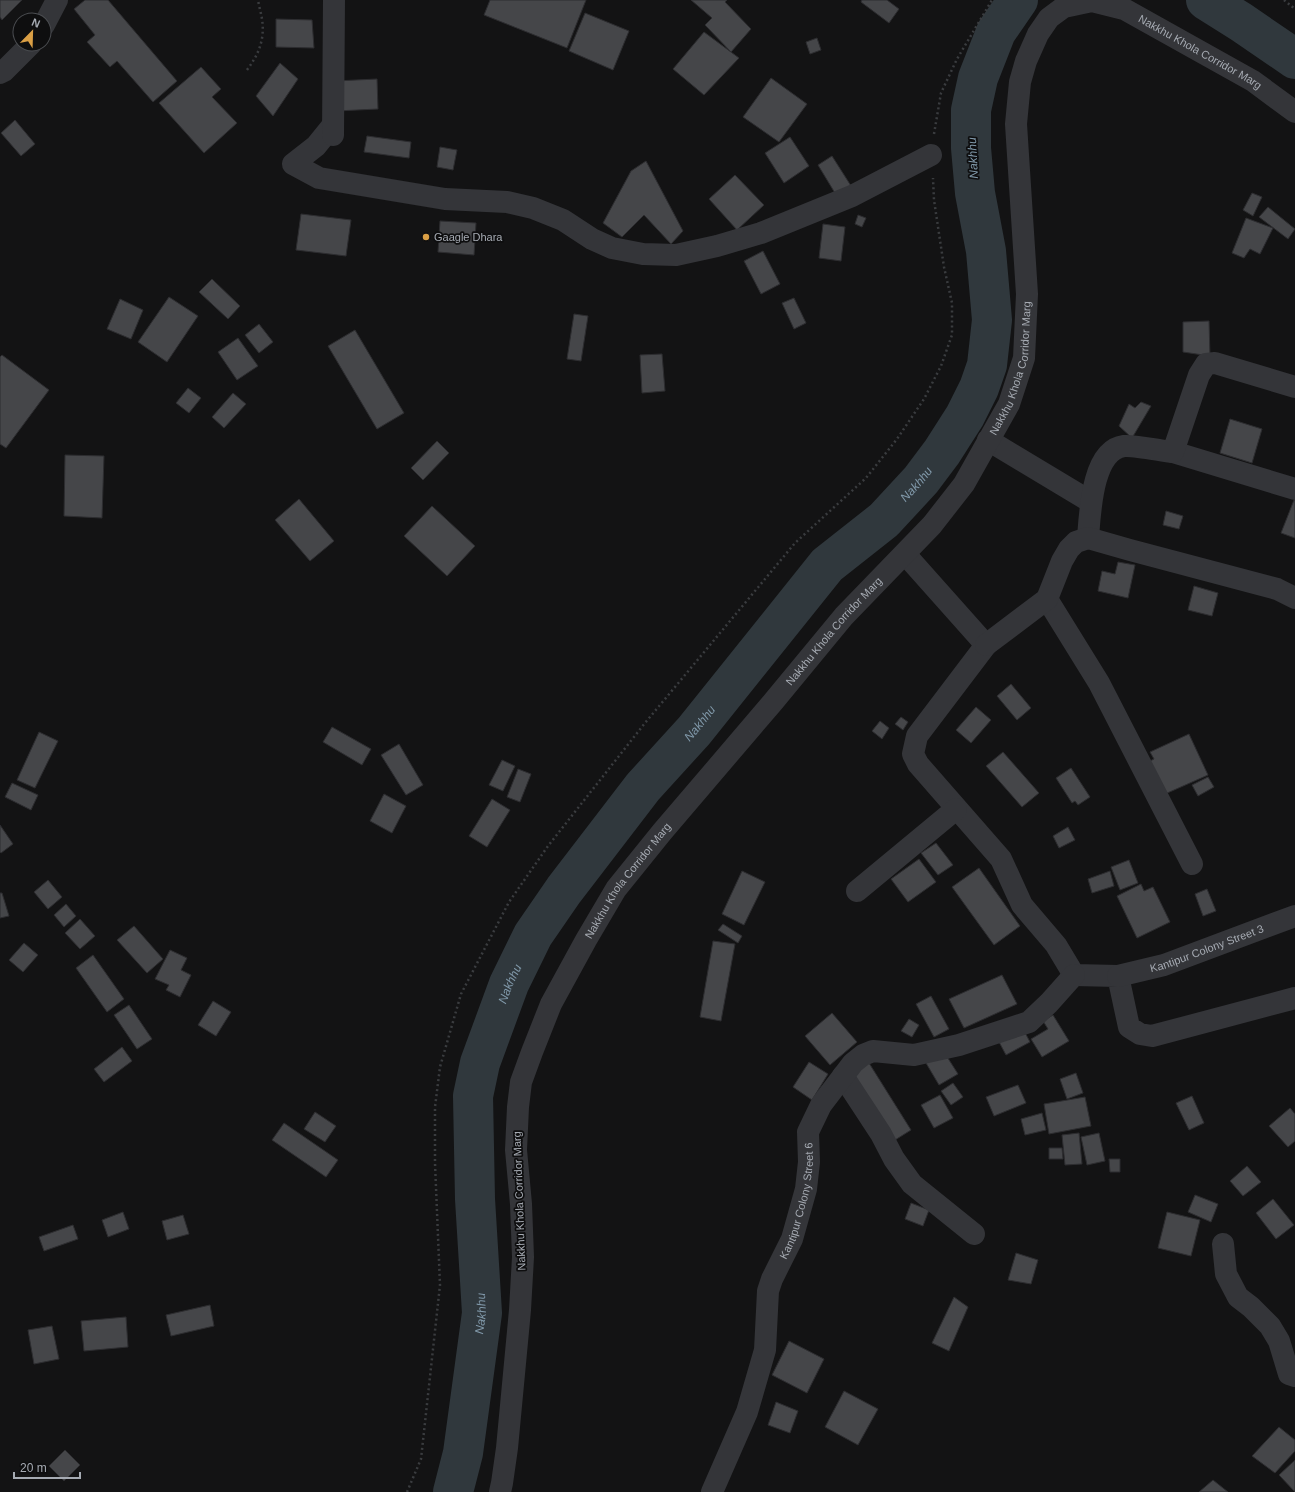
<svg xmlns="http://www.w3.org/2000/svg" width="1295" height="1492" font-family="Arial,sans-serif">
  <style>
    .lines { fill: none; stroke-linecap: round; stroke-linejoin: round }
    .river { stroke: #30383d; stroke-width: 40 }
    .building { fill: #454649; stroke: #2d2d30 }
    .path { stroke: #3a3c3f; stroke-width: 2.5; stroke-dasharray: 2 3; stroke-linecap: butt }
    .minor { stroke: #343539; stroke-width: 22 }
    .poi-dot { fill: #da9f45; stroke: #0e0e0f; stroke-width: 1.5 }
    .labels { text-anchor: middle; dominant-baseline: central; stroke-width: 3.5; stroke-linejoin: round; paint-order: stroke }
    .street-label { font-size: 11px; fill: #a6abb3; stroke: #0e0e0f }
    .poi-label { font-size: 11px; fill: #a6abb3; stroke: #0e0e0f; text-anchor: start }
    .water-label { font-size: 12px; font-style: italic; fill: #8199aa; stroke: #0e0e0f }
  </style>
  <rect width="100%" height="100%" fill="#131314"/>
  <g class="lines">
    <g class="river">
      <path d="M1206,0L1241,22L1295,59"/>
      <path id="s1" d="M453,1492L463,1453L482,1313L475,1199L473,1096L480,1063L509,984L533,935L564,890L643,787L694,731L827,565L884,520L921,480L942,452L965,416L979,388L987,365L992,320L986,251L975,193L971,148V110L978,78L996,32L1018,0"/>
    </g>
  </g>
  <path class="building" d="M0,0H22L2,20L0,17Z
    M85,0H108L177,81L153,102L117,61L110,67L87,42L95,35L74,9Z
    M490,0H586L567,48L484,15Z
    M691,0H727L725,2L751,29L731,52L705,25L712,18Z
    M862,0H887L899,9L889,23L861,2Z
    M585,13L629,31L613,70L569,51Z
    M276,19L312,20L314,48L276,47Z
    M704,32L739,58L704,95L673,69Z
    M817,38L821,50L810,54L806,42Z
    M280,63L298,79L273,116L256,96Z
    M201,67L221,89L212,97L237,123L204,153L159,103Z
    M771,78L807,104L779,142L743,117Z
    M377,79L378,109L336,111L335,81Z
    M15,120L35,144L21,156L1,133Z
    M367,136L411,142L409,158L364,152Z
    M790,137L809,166L784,183L765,153Z
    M440,147L457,150L453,170L437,167Z
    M832,156L853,189L838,198L818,165Z
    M646,161L683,231L671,244L644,215L622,237L603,223L631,171Z
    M735,175L764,205L737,230L709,199Z
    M1252,193L1262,197L1253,216L1243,210Z
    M1268,207L1295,229L1288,239L1259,217Z
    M301,214L351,220L346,256L296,250Z
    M858,215L866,218L862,227L855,224Z
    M1246,218L1273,228L1260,254L1250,249L1244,258L1232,253Z
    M440,221L476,223L474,255L438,252Z
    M823,224L845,227L841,261L819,258Z
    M763,251L780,284L761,294L744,261Z
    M212,279L240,306L228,319L199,292Z
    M169,297L198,316L167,362L138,342Z
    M794,298L806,323L794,329L782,303Z
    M120,299L143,310L131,339L107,329Z
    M574,314L588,316L581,361L567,359Z
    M1209,321L1210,356L1183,352V322Z
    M259,324L273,342L259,353L245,335Z
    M355,330L404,413L377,429L328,346Z
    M238,338L258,366L237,380L218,352Z
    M662,354L665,391L642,393L640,355Z
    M2,355L49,390L6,448L0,444V357Z
    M188,388L201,398L189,413L176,403Z
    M233,393L246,404L224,428L212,417Z
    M1141,402L1151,406L1132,438L1119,426L1129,404L1135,408Z
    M1230,419L1262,429L1252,463L1220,453Z
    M437,441L449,453L423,480L411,468Z
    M65,455L104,456L102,518L64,516Z
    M299,499L334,541L310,561L275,520Z
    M1294,500H1295V538L1281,533Z
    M432,506L475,546L447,576L404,536Z
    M1166,511L1183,516L1179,529L1163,525Z
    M1118,562L1135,565L1128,598L1098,591L1102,571L1115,574Z
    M1194,586L1218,593L1212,616L1188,610Z
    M1011,684L1031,708L1017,720L997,696Z
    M976,707L991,720L971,743L956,730Z
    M901,717L908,722L903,730L895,724Z
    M880,721L889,728L882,739L872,731Z
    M332,727L371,749L362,765L323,742Z
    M39,732L58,741L35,788L17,780Z
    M1189,734L1208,775L1165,794L1150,761L1154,759L1150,752Z
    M399,744L423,785L406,795L381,755Z
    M1003,752L1039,793L1022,807L986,766Z
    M502,760L515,766L503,791L489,785Z
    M1071,768L1090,797L1078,805L1075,801L1072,803L1056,778Z
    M518,769L531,774L520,802L507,797Z
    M1208,777L1214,787L1198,796L1192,785Z
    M12,783L38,795L31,810L5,797Z
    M384,794L406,806L392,833L370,821Z
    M492,799L510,810L487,847L469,836Z
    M0,825L13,844L1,853L0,852Z
    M1068,827L1075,840L1059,848L1053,836Z
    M936,843L953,865L938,875L921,853Z
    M919,859L936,882L908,902L891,879Z
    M1129,860L1138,883L1120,890L1111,867Z
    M979,868L1020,926L994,945L952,887Z
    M742,871L765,882L744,925L722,914Z
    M1110,871L1114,886L1092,893L1088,879Z
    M48,880L62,897L48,909L34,892Z
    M1141,884L1144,891L1153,887L1170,922L1137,938L1117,896Z
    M1207,889L1216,911L1203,916L1195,894Z
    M0,893H2L9,916L0,918Z
    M66,904L76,916L64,927L54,915Z
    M80,919L95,936L80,949L65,933Z
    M723,924L742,936L738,943L718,930Z
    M134,926L163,959L147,973L117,940Z
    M713,941L735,944L721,1021L700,1017Z
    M24,943L38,955L23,972L9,960Z
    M170,950L187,958L181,970L191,975L180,997L166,990L169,985L155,979Z
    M93,955L124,999L107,1012L76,968Z
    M1002,975L1017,1004L964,1028L949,999Z
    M931,996L949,1029L934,1037L916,1004Z
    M213,1001L231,1012L216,1036L198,1025Z
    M129,1005L152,1039L137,1049L114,1015Z
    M832,1013L857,1042L830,1065L805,1036Z
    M1053,1015L1069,1041L1042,1057L1031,1039L1048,1029L1043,1021Z
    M909,1019L919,1025L912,1037L901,1031Z
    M1022,1027L1030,1042L1006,1055L998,1040Z
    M122,1047L132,1061L104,1082L94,1069Z
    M944,1052L958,1074L939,1085L926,1063Z
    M809,1062L828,1074L812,1100L793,1087Z
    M869,1063L911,1130L895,1140L853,1073Z
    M1076,1073L1083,1093L1067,1099L1060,1079Z
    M953,1083L963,1097L951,1105L941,1091Z
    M1018,1085L1026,1103L994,1116L986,1097Z
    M940,1095L953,1118L934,1128L921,1105Z
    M1192,1096L1204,1123L1189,1130L1176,1103Z
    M1085,1097L1091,1126L1049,1134L1044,1104Z
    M1290,1108L1295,1114V1141L1288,1147L1269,1126Z
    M315,1112L336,1126L325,1142L304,1129Z
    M1042,1113L1046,1130L1025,1135L1021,1119Z
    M284,1123L338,1160L326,1177L272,1140Z
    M1079,1133L1082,1164L1065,1165L1062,1135Z
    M1099,1133L1105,1161L1087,1165L1081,1137Z
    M1049,1148H1062L1063,1159H1049Z
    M1109,1159H1120V1172H1110Z
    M1247,1166L1261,1182L1243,1196L1230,1181Z
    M1195,1195L1218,1204L1211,1222L1188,1212Z
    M1273,1199L1294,1225L1276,1239L1256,1213Z
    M911,1203L929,1210L923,1226L905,1219Z
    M123,1212L129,1229L108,1237L102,1220Z
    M1167,1212L1200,1220L1191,1256L1158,1248Z
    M183,1215L189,1234L167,1240L162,1221Z
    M73,1225L78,1239L44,1251L39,1237Z
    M1016,1253L1038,1260L1031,1284L1008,1280Z
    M954,1297L968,1307L949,1351L932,1343Z
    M210,1305L214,1326L171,1336L166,1315Z
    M126,1317L128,1347L84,1351L81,1321Z
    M52,1326L59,1359L34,1364L28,1330Z
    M789,1341L824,1359L807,1393L772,1375Z
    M844,1391L878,1409L858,1445L825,1427Z
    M776,1402L798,1411L790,1433L768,1425Z
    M1279,1427L1295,1440V1451L1275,1473L1252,1456Z
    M65,1450L80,1465L64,1481L49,1466Z
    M1295,1460V1492L1279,1475Z
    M1213,1480L1228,1492H1199Z"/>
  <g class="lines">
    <path class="path" d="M1284,0L1295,9
      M247,70C259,54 265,39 262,19C261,13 259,6 258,0
      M934,134L941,93L957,59L992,0
      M407,1492L421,1459L440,1285L435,1163V1107L440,1067L461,994L509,902L548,846L645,723L795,543L866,478L897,439L924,399L941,366L952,335V303L944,267L934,200L933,178"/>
    <g class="minor">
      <path d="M44,25L57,0"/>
      <path d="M0,73L4,71L31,44"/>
      <path d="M333,125L316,146L293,164L319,178L445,199L507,202L533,208L563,220L592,239L612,248L643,254L676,255L717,246L761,233L852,196L931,155"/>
      <path d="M333,135L334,0"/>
      <path d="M988,440L1091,502"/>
      <path d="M1173,452L1295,489"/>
      <path d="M1088,538C1090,513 1092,450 1124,446C1135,445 1162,451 1173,452L1199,375L1206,364L1215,363L1295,387"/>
      <path d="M905,554L986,645L917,736L913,754L918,764L1001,859L1022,905L1056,945L1074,975L1118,976L1129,1027L1140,1034L1152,1036L1295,998"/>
      <path d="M1047,599L1099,683L1192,864"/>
      <path d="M986,645L1047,599L1062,561L1069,549L1076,542L1088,538L1130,550L1277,589L1295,598"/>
      <path d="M857,891L956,809"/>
      <path id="s2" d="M1118,976L1164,965L1295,916"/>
      <path d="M843,1076L881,1134L894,1159L912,1184L974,1234"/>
      <path d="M1223,1244L1226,1274L1238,1297L1251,1307L1270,1326L1279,1341L1289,1374L1295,1376"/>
      <path id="s3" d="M500,1492L502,1483L507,1448L520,1310L523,1257L521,1204L516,1150L518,1107L521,1082L532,1052L551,1004L586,940L616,889L662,832L773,702L844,616L932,525L964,484L1009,404L1024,358L1027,294L1016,124L1020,82L1026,61L1038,34L1049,18L1064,7L1092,1L1124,9L1253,81L1295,112"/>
      <path id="s4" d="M712,1492L747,1412L765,1350L768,1291L772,1279L792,1239L806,1189L809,1162L808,1132L821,1105L853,1063L863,1055L873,1051L914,1055L959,1045L1029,1022L1049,1003L1074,975"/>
    </g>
  </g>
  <circle class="poi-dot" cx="426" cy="237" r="4"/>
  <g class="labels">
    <g class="street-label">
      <text stroke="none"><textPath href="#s3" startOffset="1817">Nakkhu Khola Corridor Marg</textPath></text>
      <text stroke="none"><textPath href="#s3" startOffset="1289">Nakkhu Khola Corridor Marg</textPath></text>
      <text stroke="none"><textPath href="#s3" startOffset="965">Nakkhu Khola Corridor Marg</textPath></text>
      <text stroke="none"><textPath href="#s3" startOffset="641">Nakkhu Khola Corridor Marg</textPath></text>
      <text stroke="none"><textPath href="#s2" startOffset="93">Kantipur Colony Street 3</textPath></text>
      <text stroke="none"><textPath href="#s4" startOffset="307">Kantipur Colony Street 6</textPath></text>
      <text transform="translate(519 1201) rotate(-92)">Nakkhu Khola Corridor Marg</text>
    </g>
    <g class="poi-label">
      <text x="434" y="237">Gaagle Dhara</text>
    </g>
    <g class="water-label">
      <text transform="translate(973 158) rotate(-93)">Nakhhu</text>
      <text stroke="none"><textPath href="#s1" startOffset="1165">Nakhhu</textPath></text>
      <text stroke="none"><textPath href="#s1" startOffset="841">Nakhhu</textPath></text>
      <text stroke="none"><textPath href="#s1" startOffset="517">Nakhhu</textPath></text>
      <text stroke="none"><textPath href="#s1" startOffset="181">Nakhhu</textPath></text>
    </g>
  </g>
  <g transform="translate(32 32) rotate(23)"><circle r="19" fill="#0e0e0f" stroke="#4b4d51"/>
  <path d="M0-3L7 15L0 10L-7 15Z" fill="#da9f45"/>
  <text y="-6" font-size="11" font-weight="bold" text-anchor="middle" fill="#a6abb3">N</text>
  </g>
  <path d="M14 1472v6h66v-6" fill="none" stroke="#a6abb3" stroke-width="2"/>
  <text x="20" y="1472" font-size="12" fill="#a6abb3" stroke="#0e0e0f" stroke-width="3" paint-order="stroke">20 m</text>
</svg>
